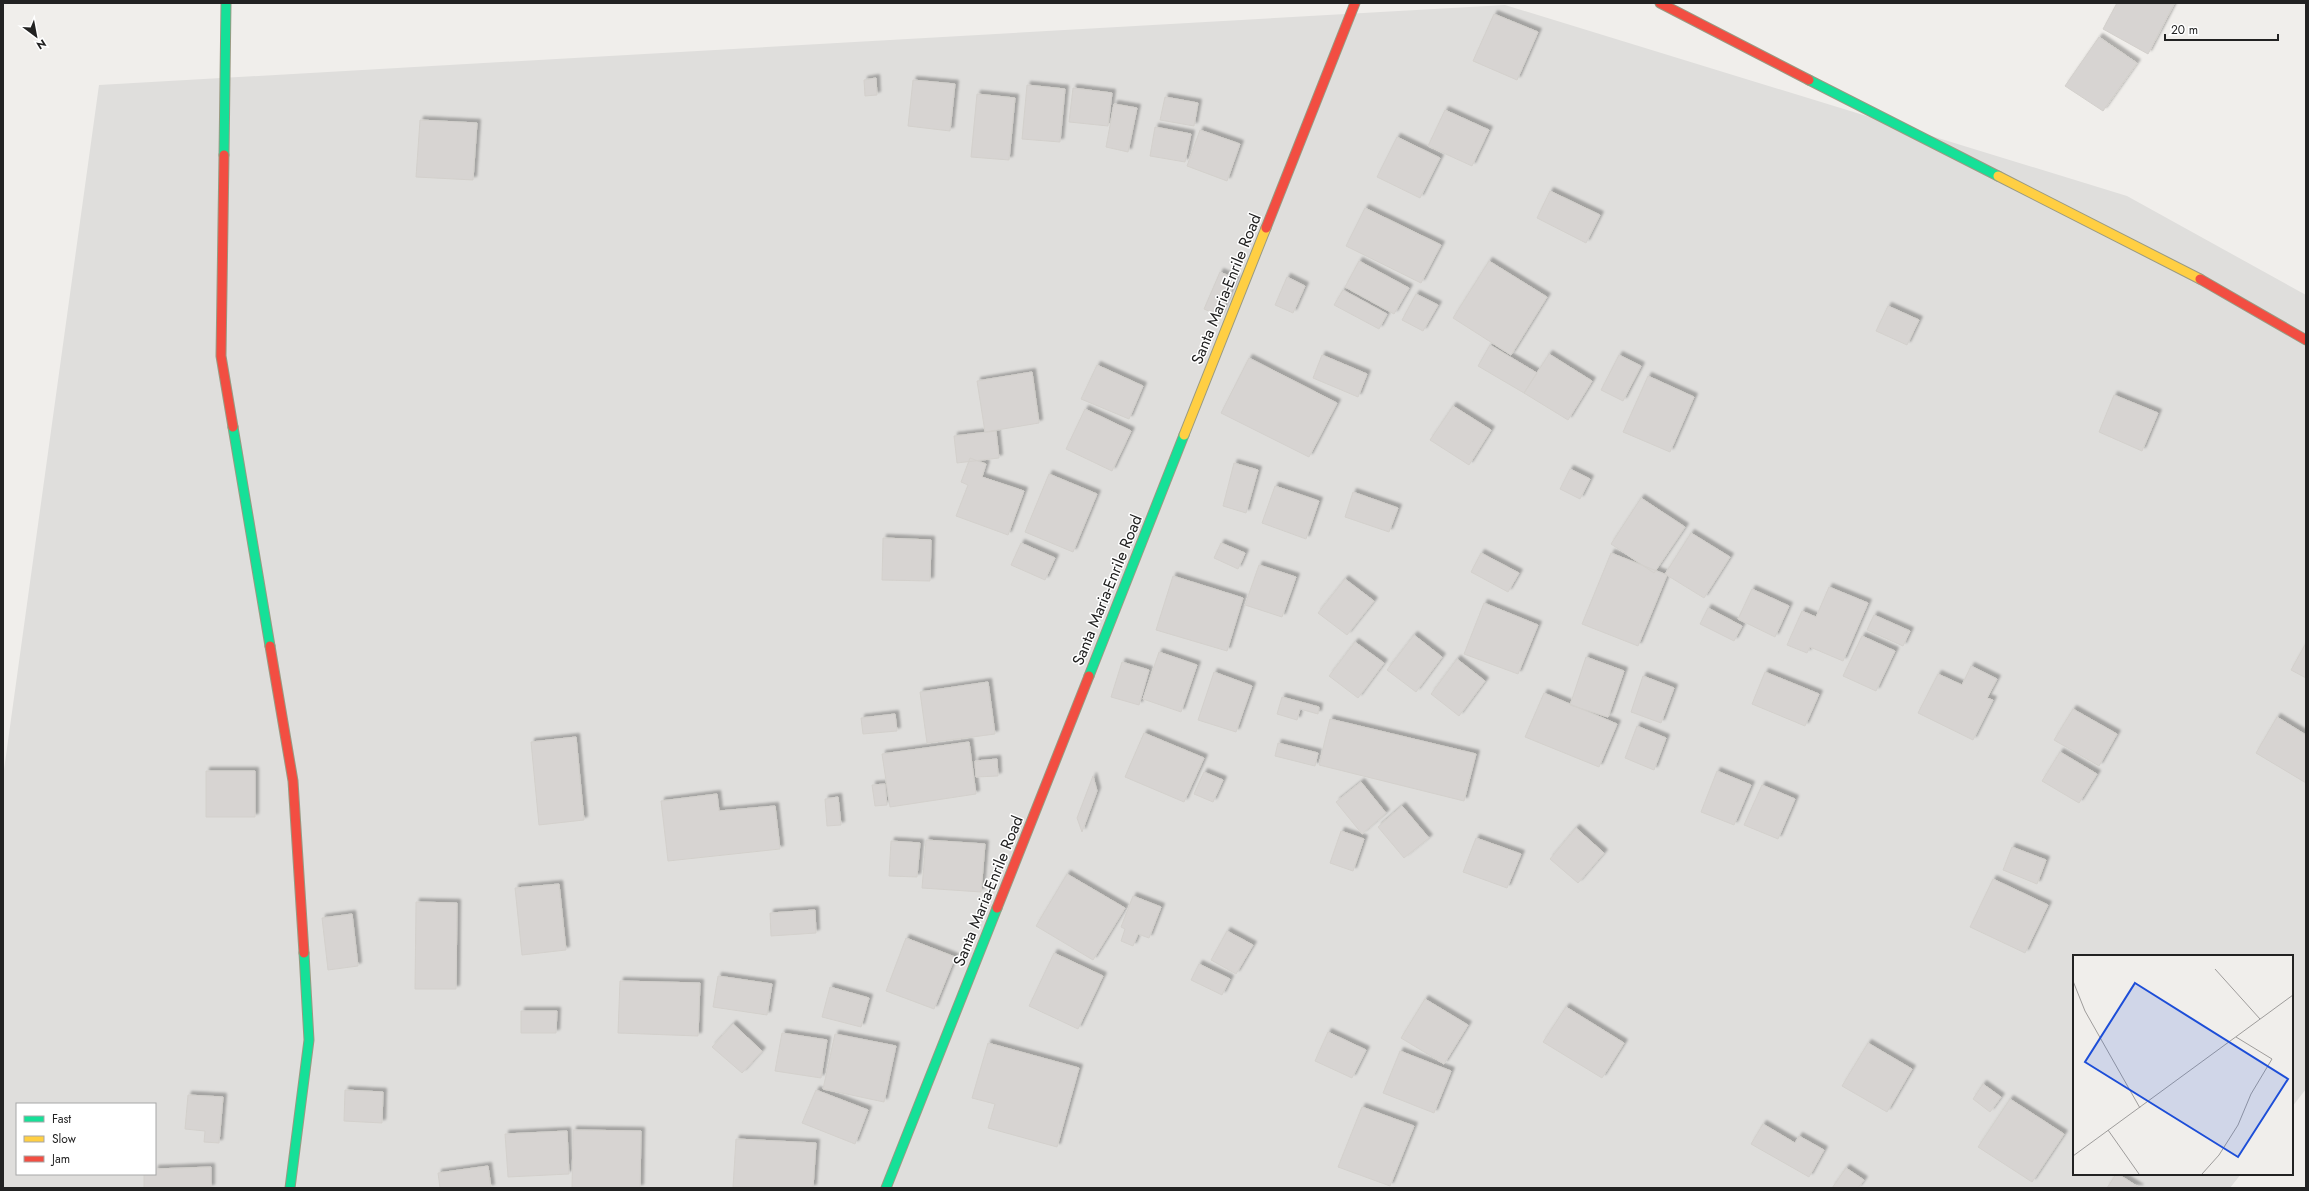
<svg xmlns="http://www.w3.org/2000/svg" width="2309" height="1191" font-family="Jost,sans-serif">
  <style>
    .residential { fill: #dfdedc; fill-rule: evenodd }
    .building { fill: #d7d4d2; stroke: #d3d0cc; filter: url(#shadow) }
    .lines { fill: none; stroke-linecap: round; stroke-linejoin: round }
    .fast-casing { stroke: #999a82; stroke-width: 11 }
    .slow-casing { stroke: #999a82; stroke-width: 11 }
    .jam-casing { stroke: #999a82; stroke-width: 11 }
    .fast { stroke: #16e098; stroke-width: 9 }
    .slow { stroke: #ffcf43; stroke-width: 9 }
    .jam { stroke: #f24e42; stroke-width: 9 }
    .labels { text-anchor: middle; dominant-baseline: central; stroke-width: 3; stroke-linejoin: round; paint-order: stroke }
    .street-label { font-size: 16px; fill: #222; stroke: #fff }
    .inset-road { fill: none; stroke: #9e9c9b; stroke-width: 1 }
    .view { fill: #1d4ed8; fill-opacity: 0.15; stroke: #1d4ed8; stroke-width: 2 }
    .inset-edge { fill: none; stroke: #222; stroke-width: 2 }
  </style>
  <defs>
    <filter id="shadow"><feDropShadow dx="3.5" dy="-3.5" stdDeviation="1" flood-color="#0004"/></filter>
  </defs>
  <rect width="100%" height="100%" fill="#f0eeeb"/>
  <path class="residential" d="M1505,5L2127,196L2306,295V1089L2292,1107V956H2074V1174H2241L2230,1188H3V777L99,85ZM17,1104H155V1174H17Z"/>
  <path class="building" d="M2117,3L2174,4L2148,54L2103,29Z
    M1494,14L1538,32L1517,80L1473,61Z
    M2099,37L2137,63L2103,111L2065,86Z
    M876,78L877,95L865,96L864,80Z
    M913,80L955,84L950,131L908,126Z
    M1027,85L1065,89L1060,142L1022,139Z
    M1073,88L1112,93L1108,126L1069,122Z
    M977,94L1015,98L1009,160L971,157Z
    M1165,97L1198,103L1194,126L1160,120Z
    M1114,104L1137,108L1128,152L1106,147Z
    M1445,110L1489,130L1472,166L1428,146Z
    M420,120L477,123L473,180L416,177Z
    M1155,127L1191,134L1185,162L1150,156Z
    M1200,130L1240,144L1227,181L1187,166Z
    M1397,137L1440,158L1420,198L1377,177Z
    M1550,191L1600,215L1586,243L1537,218Z
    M1365,208L1441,245L1421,283L1346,246Z
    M1359,261L1409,288L1394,314L1345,287Z
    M1489,261L1547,297L1511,355L1453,318Z
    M1220,272L1236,279L1220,316L1204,309Z
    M1287,277L1305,286L1293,313L1275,305Z
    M1343,290L1387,314L1379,329L1334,305Z
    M1416,294L1438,305L1423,331L1402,320Z
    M1888,306L1919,320L1907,345L1876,331Z
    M1490,345L1537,373L1524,393L1478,366Z
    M1549,354L1592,381L1568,420L1524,393Z
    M1322,355L1367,374L1358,397L1313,378Z
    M1619,355L1641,366L1623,401L1601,390Z
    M1249,358L1337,403L1309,457L1221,413Z
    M1097,365L1143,386L1129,419L1081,399Z
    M1032,372L1039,423L985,432L977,381Z
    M1648,376L1694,397L1670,452L1623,432Z
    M2114,395L2158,413L2142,451L2099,432Z
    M1453,406L1491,430L1469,465L1430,440Z
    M1085,409L1131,431L1112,471L1066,449Z
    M996,431L999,458L957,463L954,436Z
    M970,458L986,464L982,477L1024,491L1008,535L956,516L968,485L961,482Z
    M1234,463L1258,470L1246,513L1223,506Z
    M1570,469L1590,479L1580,499L1560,489Z
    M1049,474L1097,494L1073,552L1025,532Z
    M1275,486L1319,501L1306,539L1262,523Z
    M1353,492L1398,508L1389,532L1345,517Z
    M1641,498L1685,527L1654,573L1611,544Z
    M1691,533L1730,557L1704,598L1665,574Z
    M883,538L931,540L930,581L882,580Z
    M1021,543L1055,558L1045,580L1011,565Z
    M1221,543L1245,553L1238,569L1214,558Z
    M1481,553L1519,573L1508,592L1471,572Z
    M1611,553L1667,575L1638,646L1582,624Z
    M1259,565L1296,577L1282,617L1245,605Z
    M1173,576L1243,598L1227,651L1156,630Z
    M1345,579L1374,601L1347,635L1318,613Z
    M1829,587L1868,603L1843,661L1810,647L1807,653L1787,645L1802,611L1816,617Z
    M1752,589L1789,606L1775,637L1738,619Z
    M1484,603L1538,625L1518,674L1464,654Z
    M1708,608L1742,626L1734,641L1700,624Z
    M1874,615L1910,631L1903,646L1867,630Z
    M1414,635L1442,657L1416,692L1387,670Z
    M1862,636L1895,651L1876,691L1843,676Z
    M1355,642L1384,663L1358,698L1329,676Z
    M2306,643V678L2291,670Z
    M1159,652L1197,665L1181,712L1143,699Z
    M1586,657L1624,671L1608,717L1570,705Z
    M1457,659L1485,681L1459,716L1431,694Z
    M1122,662L1149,670L1139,705L1111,697Z
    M1971,666L1997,679L1987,698L1993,700L1973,740L1918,713L1938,674L1962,685Z
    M1214,672L1252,686L1236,732L1198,720Z
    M1765,672L1819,694L1805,726L1752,704Z
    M1643,676L1674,688L1661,723L1631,712Z
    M988,682L995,734L927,743L920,692Z
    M1544,693L1617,724L1599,767L1525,737Z
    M1282,697L1319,707L1318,714L1300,709L1297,720L1277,714Z
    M2073,709L2117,734L2099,766L2054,740Z
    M895,714L897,731L863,734L861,718Z
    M2277,717L2306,735V783L2256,753Z
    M1330,719L1476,754L1464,801L1319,765Z
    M1637,726L1666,738L1654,770L1625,758Z
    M1144,733L1204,758L1184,802L1125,777Z
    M576,737L584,820L539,825L531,742Z
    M969,742L976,794L890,807L882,754Z
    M1278,743L1318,753L1315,766L1275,756Z
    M2060,752L2097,774L2079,803L2042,781Z
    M997,759L998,776L976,777L975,761Z
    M206,771H255V817H206Z
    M1717,771L1751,785L1734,825L1701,812Z
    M1204,772L1223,780L1213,802L1194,794Z
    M1093,776L1097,791L1082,832L1077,818Z
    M1361,782L1386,813L1362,834L1336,802Z
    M885,784L887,805L875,806L872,785Z
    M1762,785L1795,799L1778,839L1744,825Z
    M717,794L719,811L775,806L780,849L668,861L661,801Z
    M838,797L841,825L827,826L825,799Z
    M1402,806L1429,838L1404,858L1378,827Z
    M1576,828L1604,853L1578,883L1550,859Z
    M1341,831L1364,839L1353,871L1330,863Z
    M1476,838L1521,854L1507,888L1463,872Z
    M926,840L985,844L981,892L922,888Z
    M891,841L920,843L917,877L889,876Z
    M2012,847L2046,860L2037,884L2003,870Z
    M1067,874L1125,908L1093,960L1036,926Z
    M1993,879L2048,905L2025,953L1970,927Z
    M559,884L566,950L522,955L515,888Z
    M1133,896L1161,907L1149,938L1138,934L1133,946L1121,941L1125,929L1121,927Z
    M416,902L457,903L456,989H415Z
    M815,910L816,933L771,936L770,913Z
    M352,914L358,966L328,970L322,918Z
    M1227,931L1253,945L1236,974L1211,960Z
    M906,938L955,957L934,1009L886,991Z
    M1054,953L1103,976L1078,1029L1029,1006Z
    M1199,964L1230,979L1222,995L1191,980Z
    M718,976L772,984L767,1015L713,1007Z
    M620,981L700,983L698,1036L618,1033Z
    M830,987L869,998L861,1027L822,1017Z
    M1425,999L1468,1025L1444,1064L1401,1038Z
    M1566,1007L1624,1043L1602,1078L1543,1042Z
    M521,1011H557L556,1033H521Z
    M733,1024L762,1051L742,1073L712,1047Z
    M1328,1032L1366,1050L1352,1078L1315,1061Z
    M782,1033L827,1040L821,1078L775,1071Z
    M835,1034L896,1046L884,1102L823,1089Z
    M988,1043L1079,1068L1057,1147L988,1128L995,1104L972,1098Z
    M1868,1043L1912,1069L1887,1112L1842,1086Z
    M1400,1051L1451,1071L1434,1113L1383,1093Z
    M1983,1084L2001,1097L1990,1112L1973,1099Z
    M345,1090L383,1092L382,1123L344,1121Z
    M816,1090L868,1110L855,1144L802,1123Z
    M188,1095L223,1097L219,1143L204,1142L205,1131L185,1129Z
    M2010,1099L2064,1134L2032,1182L1978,1147Z
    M1362,1107L1414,1126L1390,1186L1338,1167Z
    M1763,1124L1795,1143L1799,1136L1824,1150L1809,1177L1751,1144Z
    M573,1130L641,1131L640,1188H572Z
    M567,1131L569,1174L508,1177L505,1134Z
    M736,1139L816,1143L813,1188L733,1187Z
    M488,1166L491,1188H440L438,1173Z
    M211,1167V1188H144V1174H155V1169Z
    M1846,1168L1864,1180L1858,1188H1832Z
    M2116,1174H2118L2140,1188H2107Z"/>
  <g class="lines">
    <defs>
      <path id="fast" d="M1809,80L1998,176
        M224,155L226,3
        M233,427L270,646
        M1089,676L1184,435
        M290,1188L309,1040L304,953
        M886,1188L997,908"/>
      <path id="slow" d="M1998,176L2200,279
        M1184,435L1266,228"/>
      <path id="jam" d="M1660,3L1809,80
        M224,155L221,356L233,427
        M1266,228L1355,3
        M2200,279L2306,340
        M270,646L293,781L304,953
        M997,908L1089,676"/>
    </defs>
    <use href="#fast" class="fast-casing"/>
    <use href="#slow" class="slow-casing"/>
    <use href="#jam" class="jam-casing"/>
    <use href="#fast" class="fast"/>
    <use href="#slow" class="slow"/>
    <use href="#jam" class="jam"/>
  </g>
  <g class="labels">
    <g class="street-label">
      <text transform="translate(1226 289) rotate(-68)">Santa Maria-Enrile Road</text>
      <text transform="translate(1107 590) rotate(-68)">Santa Maria-Enrile Road</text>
      <text transform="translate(988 891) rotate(-68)">Santa Maria-Enrile Road</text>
    </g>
  </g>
  <g transform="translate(2073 955)">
    <rect width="220" height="220" fill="#f0eeeb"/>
    <path class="inset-road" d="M142,14L187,64M0,26L12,56L67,153M35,175L66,219M0,201L220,40M129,219L146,200L165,170L178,139L199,104L163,82"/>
    <path class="view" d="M62,28L215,124L165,202L12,107Z"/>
    <rect width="220" height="220" class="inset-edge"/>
  </g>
  <rect width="2309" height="1191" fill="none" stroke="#222222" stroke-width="8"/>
  <rect x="16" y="1103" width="140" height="72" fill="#ffffff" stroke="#a7a7a7"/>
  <rect x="24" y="1116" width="20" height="6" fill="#16e098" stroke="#a7a7a7"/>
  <text x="52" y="1123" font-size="12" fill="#222222">Fast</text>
  <rect x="24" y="1136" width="20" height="6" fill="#ffcf43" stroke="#a7a7a7"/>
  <text x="52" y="1143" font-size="12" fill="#222222">Slow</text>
  <rect x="24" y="1156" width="20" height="6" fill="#f24e42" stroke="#a7a7a7"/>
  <text x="52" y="1163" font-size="12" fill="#222222">Jam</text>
  <g transform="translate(36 36) rotate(148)" stroke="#ffffff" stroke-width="3" paint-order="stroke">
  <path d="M0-3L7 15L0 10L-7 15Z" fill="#222222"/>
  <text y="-6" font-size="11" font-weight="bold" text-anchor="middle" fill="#222222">N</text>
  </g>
  <path d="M2165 34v6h113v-6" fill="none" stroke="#222222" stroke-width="2"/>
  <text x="2171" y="34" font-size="12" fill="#222222" stroke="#ffffff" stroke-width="3" paint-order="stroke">20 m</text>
</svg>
